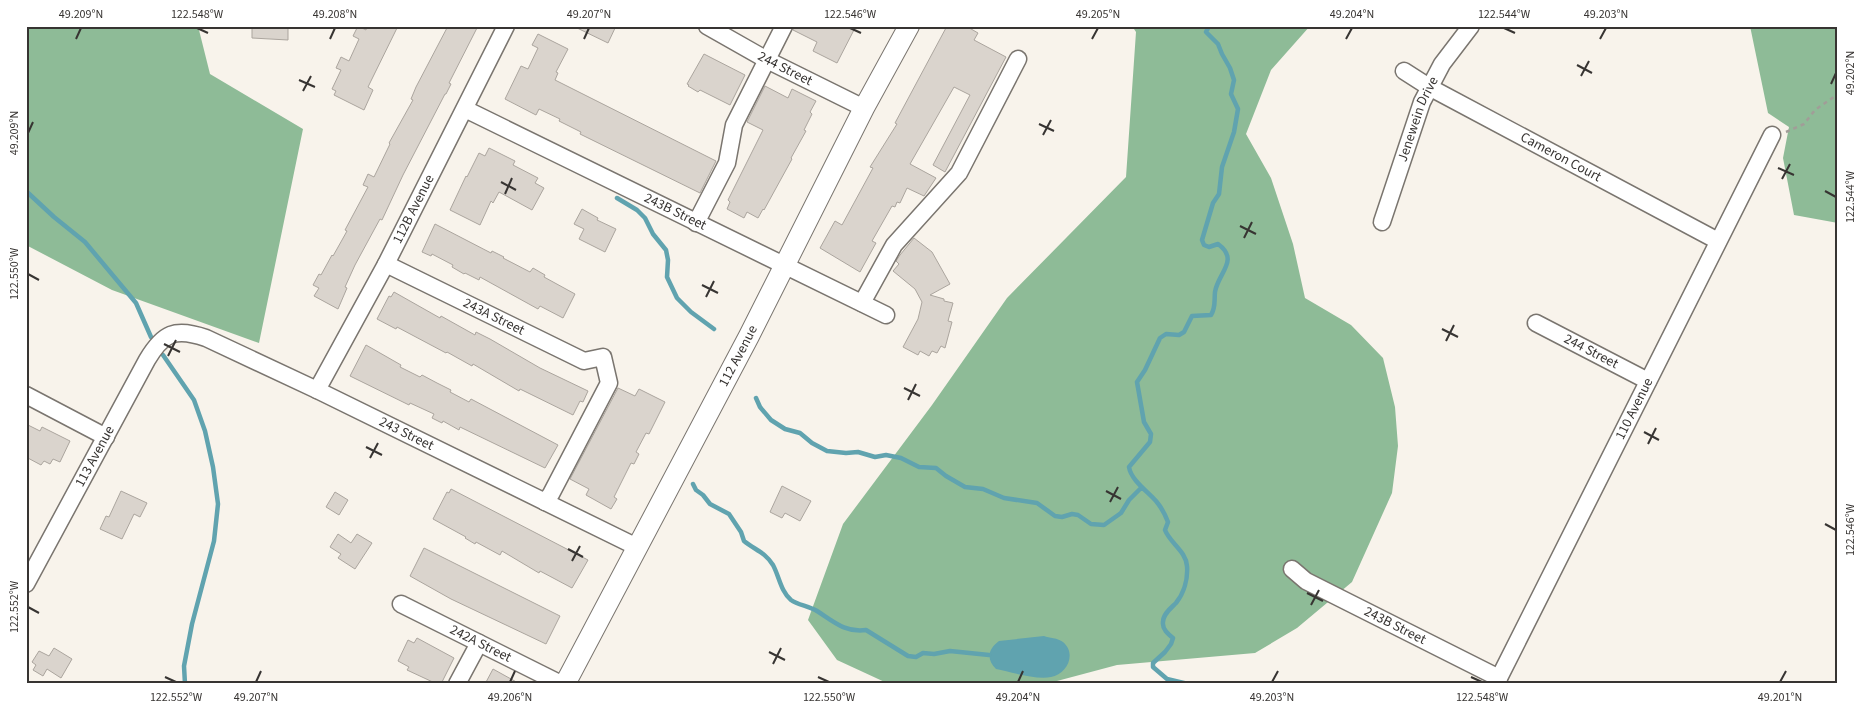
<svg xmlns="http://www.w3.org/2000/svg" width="1864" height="710" font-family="'Source Sans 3',sans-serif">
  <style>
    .forest { fill: #8ebb97 }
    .water { fill: #60a3af }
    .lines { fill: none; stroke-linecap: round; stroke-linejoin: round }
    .stream { stroke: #60a3af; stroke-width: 4.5 }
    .building { fill: #dad4cd; stroke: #aba59e }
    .minor-casing { stroke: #7a756f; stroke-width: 19 }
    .major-casing { stroke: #7a756f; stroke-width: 22 }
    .path { stroke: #a19d98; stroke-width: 2.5; stroke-dasharray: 4 4; stroke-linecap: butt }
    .minor { stroke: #fff; stroke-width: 16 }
    .major { stroke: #fff; stroke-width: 20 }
    .ticks { fill: none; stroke: #373432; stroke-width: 2 }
    .labels { text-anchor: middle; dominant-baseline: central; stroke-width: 4.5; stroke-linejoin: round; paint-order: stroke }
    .street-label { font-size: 14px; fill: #373432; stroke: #fff }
    .neatline { fill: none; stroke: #373432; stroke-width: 2 }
    .ticks-label { font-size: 12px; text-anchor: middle; fill: #373432 }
  </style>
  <rect width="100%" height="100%" fill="#f8f3eb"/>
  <path class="forest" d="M26,26H198L210,74L303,129L259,343L112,290L26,245Z
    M1132,26H1310L1271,70L1246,134L1271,178L1293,244L1305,298L1351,325L1383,358L1395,407L1398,446L1392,493L1352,582L1297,628L1255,653L1117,665L1057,681L1037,684H889L837,660L808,620L843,524L932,405L1007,298L1126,177L1136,32Z
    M1750,26H1838V223L1794,215L1783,158L1789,127L1768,113Z"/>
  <path class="water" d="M1044,636C1049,638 1058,638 1063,642C1077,654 1067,674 1051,677C1036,680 1011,672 996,669C986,659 988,649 999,641Z"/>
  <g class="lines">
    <path class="stream" d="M26,191L54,217L85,242L136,303L151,337
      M617,198L637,210L645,218L653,234L666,250L668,260L667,277L677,298L691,312L714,329
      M163,355L194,400L205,431L213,467L218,504L214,541L192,624L184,666L185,684
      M756,398L760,407L771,420L785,429L800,433L812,443L827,451L846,453L858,452L875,457L886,455L901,458L919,467L936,468L946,476L965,487L983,489L1004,498L1037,503L1055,516L1062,517L1072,514L1078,515L1091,524L1104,525L1121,513L1129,500L1142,487
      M693,484L696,490L703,495L710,504L729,514L741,532L744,541C755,550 765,552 773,565C779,576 781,592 791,600C798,605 809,606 817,611C833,621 845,633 866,630L908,656L916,657L923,653L934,654L950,651L989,655
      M1188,684L1167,679L1153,667V663L1165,652L1171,644L1173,638C1168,634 1162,629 1163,622C1163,614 1171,608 1176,603C1184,593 1188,579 1187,566C1186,551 1170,543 1165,530L1168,522C1165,514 1161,507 1156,501C1147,491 1131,480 1129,467L1150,442L1151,434L1144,422L1137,382L1145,370L1160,338L1166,334L1179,335L1184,332L1192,316L1211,315C1216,307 1214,301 1215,292C1218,273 1240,260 1218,244L1209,247L1204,245L1202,240L1213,203L1219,194L1222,167L1234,132L1238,109L1231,94L1234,80L1230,68L1222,54L1218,44L1206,32L1209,26"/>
  </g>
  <path class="building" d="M252,26H286V28H288V40L252,38Z
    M358,26L366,30L367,26H398L368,87L373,90L364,110L334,95L336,91L332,89L341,70L336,68L341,57L349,61L359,39L353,36Z
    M448,26H478L449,83L451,84L446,94H445L403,175L382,220L380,219L374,230L355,265L345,287L347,288L338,309L314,296L319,288L313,285L319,274L321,275L332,255L333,256L342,240L347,231L345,230L368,187L363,185L368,174L374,177L390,144L389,143L413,100L411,99L416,87Z
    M573,26H616L608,43Z
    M794,26H856L837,63L813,51L817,42L793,30Z
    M947,26H966L978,33L974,40L1006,57L945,172L933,165L970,95L954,87L910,164L936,178L924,196L907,188L900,203L897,202L895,207L892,206L872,241L876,243L860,272L820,248L835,221L842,225L873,168L870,167L897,124L895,123Z
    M538,34L568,49L556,72L558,73L555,80L716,161L700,193L580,134L581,132L559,121L560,119L539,109L536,115L505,99L521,66L528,69L538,48L532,45Z
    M704,54L745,75L730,105L700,90L698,92L688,86L689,85L687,84Z
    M765,86L788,98L792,89L816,101L810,112L812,114L804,130L806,131L791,158L792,159L764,210L763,209L758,218L747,212L744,218L727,209L730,202L728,200L763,130L747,122Z
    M489,148L515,161L513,165L538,178L535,183L544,188L532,210L499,192L493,203L491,201L480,225L450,210L466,176L467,177L479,153L485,156Z
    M582,209L598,218L597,220L616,229L605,252L579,239L584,229L574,224Z
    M435,224L491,253L492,251L504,257L503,258L530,272L533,268L545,275L544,277L575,294L563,318L540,306L538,309L480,277L479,280L465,273L464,274L452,267L453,265L432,254L431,256L422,252Z
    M914,238L932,252L950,284L930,295L944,299V301L953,303L948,321L952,322L945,348L941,346L937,353L932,351L929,356L920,351L918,355L903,347L918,319L922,302L915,289L893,271L899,264L896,261L900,255Z
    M394,292L440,318L441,316L475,335L476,332L490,339L540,368L588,391L583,402L580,401L573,415L520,389L519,391L473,364L472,366L447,352L446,353L397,327L396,329L377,319L389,296L391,297Z
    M366,345L401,365L400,367L420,377L422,375L437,383L451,390L450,392L469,402L471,399L558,445L545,468L460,427L459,430L443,421L442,423L432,418L434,414L410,403L409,405L350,376Z
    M618,388L635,396L639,389L665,402L649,434L646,433L636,452L639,454L634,464L631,463L614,497L617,499L611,509L586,495L589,489L570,479Z
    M26,424L40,431L42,427L70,441L60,462L53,459L50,464L44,461L41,465L26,457Z
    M782,486L811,501L800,521L785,513L782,518L770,512Z
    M451,489L588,560L572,588L540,571L539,573L502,551L500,555L476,542L475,544L465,538L466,537L433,519L447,492L449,493Z
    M121,491L147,503L140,517L134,514L122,539L100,529L106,516L109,517Z
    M335,492L348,500L339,515L326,507Z
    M338,534L351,543L357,534L372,543L355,569L338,558L341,554L330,547Z
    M424,548L560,616L546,644L451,599L410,576Z
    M417,638L454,658L441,684H437L407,670L409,667L398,661L408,640L414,643Z
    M54,648L72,659L61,678L47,669L43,676L33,670L36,665L32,662L39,651L49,656Z
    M493,669L520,684H485Z"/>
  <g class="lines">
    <defs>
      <g id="minor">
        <path id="s1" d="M707,26L767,60L864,108"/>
        <path id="s2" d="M1404,71L1429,87L1718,241"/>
        <path id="s3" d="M465,109L886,315"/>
        <path id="s4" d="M1382,222L1422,102L1442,64L1471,26"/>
        <path d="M696,223L727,163L734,125L784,26"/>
        <path id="s5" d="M386,264L584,361L603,357L609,383L551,494L545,502"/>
        <path d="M862,303L894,245L959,173L1018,59"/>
        <path id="s6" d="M1536,323L1648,381"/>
        <path id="s7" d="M317,390L386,264L506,26"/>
        <path d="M26,395L106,437"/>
        <path id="s8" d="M1292,569L1306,581L1499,678"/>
        <path id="s9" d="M26,584L147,360C163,333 175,327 206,338L317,390L637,547"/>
        <path id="s10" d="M401,604L561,684"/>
        <path d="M457,684L479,643"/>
        <path id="s11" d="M1496,684L1772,135"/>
      </g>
      <g id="major">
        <path id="s12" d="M565,684L749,336L864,108L909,26"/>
      </g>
    </defs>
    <use href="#minor" class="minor-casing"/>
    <use href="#major" class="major-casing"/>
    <path class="path" d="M1786,132L1804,124L1815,110L1838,94"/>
    <use href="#minor" class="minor"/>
    <use href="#major" class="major"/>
  </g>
  <path class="ticks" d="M197,28L208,33M850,28L861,33M1504,28L1515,33M76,39L81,28M330,39L335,28M584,39L589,28M1092,39L1098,28M1346,39L1352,28M1600,39L1606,28M1577,65L1592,73M1581,76L1589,61M299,80L315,87M1831,84L1836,73M303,91L311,76M1039,124L1054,131M28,133L33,122M1043,135L1051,120M1778,168L1794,175M1782,179L1790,164M501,182L516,190M1825,191L1836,197M505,194L512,178M1240,226L1256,234M1244,238L1252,222M28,274L39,280M702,285L718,293M706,297L714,281M1442,329L1458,337M1446,341L1454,325M164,344L180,352M168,356L176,340M904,388L920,396M908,400L916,384M1644,432L1659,440M1648,444L1656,428M366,447L382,455M370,458L378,443M1106,491L1121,499M1110,502L1118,487M1825,524L1836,530M568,549L583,557M572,561L580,546M1307,593L1323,601M1311,605L1319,590M28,607L39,613M769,652L785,660M773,664L781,648M165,677L176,682M818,677L829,682M1471,677L1482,682M256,682L261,671M510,682L515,671M1018,682L1023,671M1272,682L1278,671M1780,682L1786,671"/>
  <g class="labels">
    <g class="street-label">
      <text stroke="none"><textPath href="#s1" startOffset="89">244 Street</textPath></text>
      <text stroke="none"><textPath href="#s4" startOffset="109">Jenewein Drive</textPath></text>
      <text stroke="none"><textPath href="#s2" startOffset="179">Cameron Court</textPath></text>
      <text stroke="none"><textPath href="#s7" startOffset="205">112B Avenue</textPath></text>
      <text stroke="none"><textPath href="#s3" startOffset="234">243B Street</textPath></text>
      <text stroke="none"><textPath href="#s5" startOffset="120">243A Street</textPath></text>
      <text stroke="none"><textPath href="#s6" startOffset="62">244 Street</textPath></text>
      <text stroke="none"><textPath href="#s12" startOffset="371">112 Avenue</textPath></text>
      <text stroke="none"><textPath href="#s11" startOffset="308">110 Avenue</textPath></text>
      <text stroke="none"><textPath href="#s9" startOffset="548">243 Street</textPath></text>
      <text stroke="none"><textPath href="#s9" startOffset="145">113 Avenue</textPath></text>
      <text stroke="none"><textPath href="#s8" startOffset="118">243B Street</textPath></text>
      <text stroke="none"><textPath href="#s10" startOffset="89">242A Street</textPath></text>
    </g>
  </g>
  <rect width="1864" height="710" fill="none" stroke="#ffffff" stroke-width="55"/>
  <rect x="28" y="28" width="1808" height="654" class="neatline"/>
  <g class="ticks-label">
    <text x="81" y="18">49.209°N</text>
    <text x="197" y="18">122.548°W</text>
    <text x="335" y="18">49.208°N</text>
    <text x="589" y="18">49.207°N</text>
    <text x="850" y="18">122.546°W</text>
    <text x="1098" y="18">49.205°N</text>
    <text x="1352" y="18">49.204°N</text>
    <text x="1504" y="18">122.544°W</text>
    <text x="1606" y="18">49.203°N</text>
    <text transform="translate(1850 73) rotate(-90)" y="4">49.202°N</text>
    <text transform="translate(14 133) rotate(-90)" y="4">49.209°N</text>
    <text transform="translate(1850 197) rotate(-90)" y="4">122.544°W</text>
    <text transform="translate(14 274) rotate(-90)" y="4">122.550°W</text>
    <text transform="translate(1850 530) rotate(-90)" y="4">122.546°W</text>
    <text transform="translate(14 607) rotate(-90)" y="4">122.552°W</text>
    <text x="176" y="701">122.552°W</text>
    <text x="256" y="701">49.207°N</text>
    <text x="510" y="701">49.206°N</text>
    <text x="829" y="701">122.550°W</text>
    <text x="1018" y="701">49.204°N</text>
    <text x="1272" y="701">49.203°N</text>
    <text x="1482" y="701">122.548°W</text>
    <text x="1780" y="701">49.201°N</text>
  </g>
</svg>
